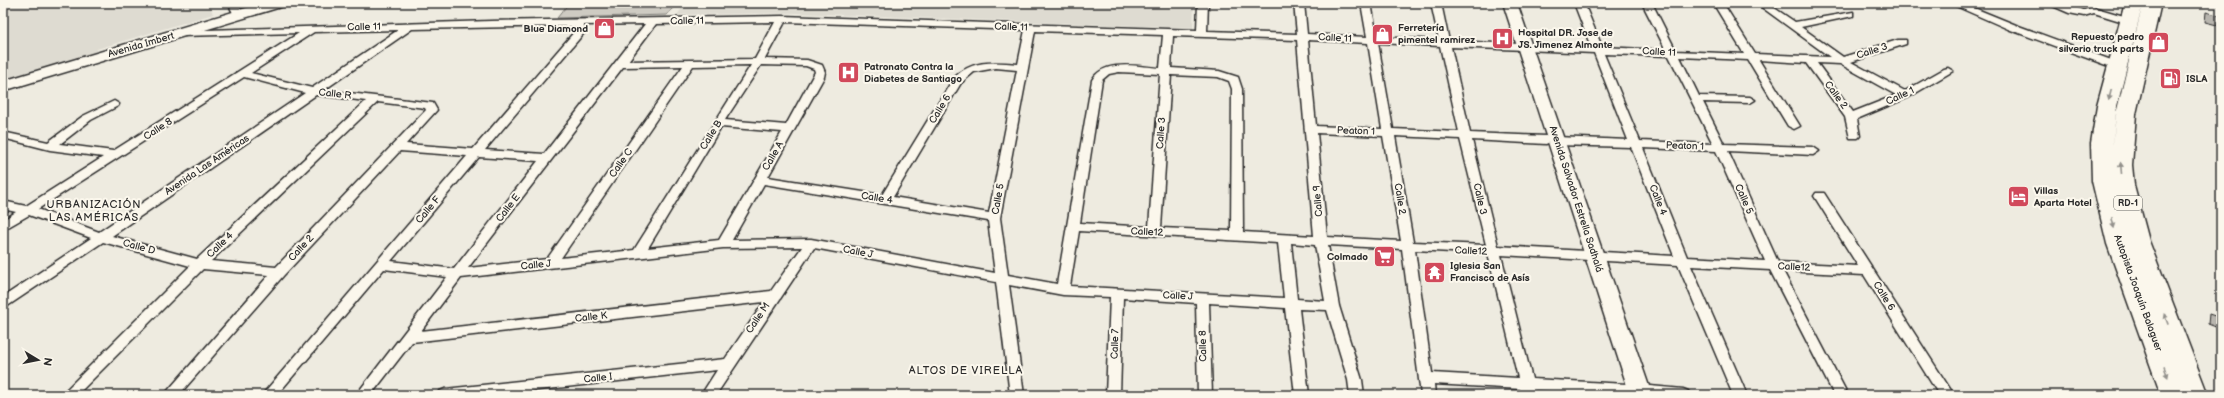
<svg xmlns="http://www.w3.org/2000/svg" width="2224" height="398" font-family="'Balsamiq Sans',sans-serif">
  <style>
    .built { fill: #dedbd1 }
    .green { fill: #cecbc2; stroke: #7c7b76 }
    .building { fill: #b8b5ae; stroke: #2b2b2b }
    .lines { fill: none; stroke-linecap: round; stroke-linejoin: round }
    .minor-casing { stroke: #2b2b2b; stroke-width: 3 }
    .secondary-casing { stroke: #2b2b2b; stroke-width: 3 }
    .motorway-casing { stroke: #2b2b2b; stroke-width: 3 }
    .minor { fill: #fbf7ec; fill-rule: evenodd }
    .secondary { fill: #fbf7ec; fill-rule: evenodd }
    .motorway { fill: #fbf7ec; fill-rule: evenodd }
    .oneway { fill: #93918c }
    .labels { text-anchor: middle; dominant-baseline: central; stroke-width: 4; stroke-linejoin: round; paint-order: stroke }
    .shield { fill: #fbf7ec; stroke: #696865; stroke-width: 1 }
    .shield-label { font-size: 9px; font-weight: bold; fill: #2b2b2b }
    .street-label { font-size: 10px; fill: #2b2b2b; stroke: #fbf7ec }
    .poi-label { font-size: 10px; font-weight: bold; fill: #2b2b2b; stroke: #fbf7ec; text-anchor: start }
    .neighbourhood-label { font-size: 11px; letter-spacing: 1px; fill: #2b2b2b; stroke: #fbf7ec }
  </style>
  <rect width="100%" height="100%" fill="#eeebe0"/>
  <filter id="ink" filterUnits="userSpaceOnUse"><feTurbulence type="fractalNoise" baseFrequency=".025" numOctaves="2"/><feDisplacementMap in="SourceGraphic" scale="8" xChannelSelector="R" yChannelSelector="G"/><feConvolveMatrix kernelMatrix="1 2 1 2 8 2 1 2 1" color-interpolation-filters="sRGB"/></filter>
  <g filter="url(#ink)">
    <path class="built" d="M3,3H209L213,14L97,49V53L3,82Z
      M686,3H1194L1193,28L791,13L677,15Z"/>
    <path class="green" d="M569,3H677L667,15L557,18Z"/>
    <path class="building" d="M2206,12L2221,16V26L2205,22Z
      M2164,70L2176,73L2175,88L2163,84Z
      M2209,314L2221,318V329L2208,324Z"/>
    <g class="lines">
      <defs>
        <path id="minor" d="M228,3H238L243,15L241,17H235Z
          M1198,3H1208L1207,31L1297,34L1294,3H1304L1307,34L1367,37L1361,3H1371L1377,37L1439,40L1431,3H1441L1449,41L1591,47L1574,3H1584L1602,47L1666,50L1642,3H1652L1676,51L1744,54L1713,3H1723L1755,54L1830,57L1756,3H1767L1795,22L1853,12V16L1801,27L1843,57L1898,40H1906V44L1851,62L1905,91L1944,69L1948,68L1953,71L1909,97L1857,119L1860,136L1858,138H1850L1845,117L1806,63L1759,60L1800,126L1794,129L1788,126L1748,60L1680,57L1699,96L1750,97L1755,100L1750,103L1703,102L1724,144L1813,147L1819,151L1813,155L1728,151L1778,262L1858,266L1814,196L1816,193H1824L1954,395H1939L1864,275L1783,271L1848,395H1834L1770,270L1691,266L1747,395H1733L1678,265L1501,255L1532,379L1627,384L1633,388L1639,385L1683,389L1688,391L1690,395H1634L1633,393L1629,395H1619L1535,390L1536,395H1522L1520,389L1434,384L1435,395H1421L1402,249L1328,245L1339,306L1362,380L1364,395H1350L1348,380L1327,310L1299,309L1309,395H1295L1285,308L1209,303L1212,395H1198L1196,303L1123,298L1120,395H1106L1110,297L1063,295L1009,285L1024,395H1010L996,282L814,248L716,395H701L717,370L495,395H438L440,391L445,389L725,359L764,302L412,342L371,395H356L447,277L384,269L277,395H262L467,156L400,151L284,275L179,395H164L269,275L203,269L77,395H61L190,266L103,242L3,309V297L91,238L29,215L3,230V220L16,212L3,209V201L26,206L103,157L50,150L3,138V132L48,142L83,116L114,101L119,104L118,106L91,120L60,144L113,151L299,33L180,36L176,35V31L491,21L782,16L1197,30ZM775,22L755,59L628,61L656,24ZM785,22L1025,30L1018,64C994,62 971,59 953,79L882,195L768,177L824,77L825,72L822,65L807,60L765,59ZM645,24L544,154L485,150L584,33V25ZM574,26L575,31L473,149L406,144L437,110L433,103L324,90L412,29ZM398,30L312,88L251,73L314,32ZM1035,31L1163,35L1160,68C1140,67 1104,58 1092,80L1057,284L1008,275L1000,218ZM1173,36L1297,40L1314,236L1243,232L1242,89L1238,77L1219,71L1171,68ZM1308,40L1368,43L1382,129L1316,126ZM1378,43L1440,46L1459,132L1393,129ZM1451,47L1594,53L1628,140L1556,137L1551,140L1546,136L1470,133ZM1604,54L1669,56L1713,144L1640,141ZM1817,63L1840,64L1896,95L1853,112ZM751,65L634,250L561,258L693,66ZM761,65L806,66L814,69L815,72L786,125L725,120ZM683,66L547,259L468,268L623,67ZM996,68L1017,70L989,213L893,197L961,83L974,72ZM1119,72L1160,74L1149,227L1080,223L1102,80L1109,74ZM1171,75L1218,77L1229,81L1232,89L1231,231L1161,228ZM244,77L305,93L99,232L38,209ZM316,95L366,101L197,259L112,236ZM378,102L425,108L426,110L276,267L211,261ZM721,127L782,132L719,240L648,248ZM1317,133L1383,136L1401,241L1327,237ZM1395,136L1460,139L1486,245L1413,242ZM1472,140L1546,144L1551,141L1556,145L1631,147L1674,256L1498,246ZM1643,148L1716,151L1765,261L1687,257ZM479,157L538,161L454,269L391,261ZM764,184L988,221L995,273L811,239L732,240ZM1079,231L1278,243L1284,298L1070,286ZM1291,243L1315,245L1325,301L1297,299ZM802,247L771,291L421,331L461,278L723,248ZM1415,250L1488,254L1518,378L1432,373Z
          M1949,3H1962L2016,25L2122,64L2123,66L2122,68H2114L2008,29Z
          M2046,3H2060L2084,10L2093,7L2134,19L2135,21L2130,24L2094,13L2084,16L2069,13Z"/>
        <path id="secondary" d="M263,3H286L284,6L3,91V81Z
          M1503,3H1517L1652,395H1630Z"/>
        <path id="motorway" d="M2125,3H2143L2117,106L2112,151L2116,114L2143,3H2161L2136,114L2132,165L2134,185L2149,241L2208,395H2161L2107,244L2092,181L2091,143L2097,106Z"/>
      </defs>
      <use href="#minor" class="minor-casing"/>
      <use href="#secondary" class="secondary-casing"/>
      <use href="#motorway" class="motorway-casing"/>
      <use href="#minor" class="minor"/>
      <use href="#secondary" class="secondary"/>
      <use href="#motorway" class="motorway"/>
    </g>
    <defs><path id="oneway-solid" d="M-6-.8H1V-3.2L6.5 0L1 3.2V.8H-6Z"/></defs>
    <g class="oneway">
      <use href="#oneway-solid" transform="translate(2110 95) rotate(104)"/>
      <use href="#oneway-solid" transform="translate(2121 168) rotate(-95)"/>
      <use href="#oneway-solid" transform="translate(2113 223) rotate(78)"/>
      <use href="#oneway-solid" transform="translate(2166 319) rotate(-111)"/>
      <use href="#oneway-solid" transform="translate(2166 372) rotate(70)"/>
    </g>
  </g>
  <defs>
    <symbol id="shop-square" viewBox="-11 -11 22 22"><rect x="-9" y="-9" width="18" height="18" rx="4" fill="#d1495b" stroke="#fbf7ec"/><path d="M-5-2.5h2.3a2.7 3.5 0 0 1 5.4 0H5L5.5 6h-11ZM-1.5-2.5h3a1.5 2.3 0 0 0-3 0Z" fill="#fff"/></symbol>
    <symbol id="hospital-square" viewBox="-11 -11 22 22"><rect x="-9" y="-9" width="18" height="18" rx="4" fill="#d1495b" stroke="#fbf7ec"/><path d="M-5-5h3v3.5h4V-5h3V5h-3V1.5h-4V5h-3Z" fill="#fff"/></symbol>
    <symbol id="fuel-square" viewBox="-11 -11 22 22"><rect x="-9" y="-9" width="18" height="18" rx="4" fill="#d1495b" stroke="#fbf7ec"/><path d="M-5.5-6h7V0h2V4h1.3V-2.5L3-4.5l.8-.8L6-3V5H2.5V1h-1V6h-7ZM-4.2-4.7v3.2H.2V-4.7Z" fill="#fff"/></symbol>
    <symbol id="hotel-square" viewBox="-11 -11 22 22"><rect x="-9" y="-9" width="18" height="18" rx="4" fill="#d1495b" stroke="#fbf7ec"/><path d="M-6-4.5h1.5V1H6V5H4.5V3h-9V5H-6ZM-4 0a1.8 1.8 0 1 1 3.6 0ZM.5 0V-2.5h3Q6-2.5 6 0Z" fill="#fff"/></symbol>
    <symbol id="supermarket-square" viewBox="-11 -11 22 22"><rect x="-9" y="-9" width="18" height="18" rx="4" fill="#d1495b" stroke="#fbf7ec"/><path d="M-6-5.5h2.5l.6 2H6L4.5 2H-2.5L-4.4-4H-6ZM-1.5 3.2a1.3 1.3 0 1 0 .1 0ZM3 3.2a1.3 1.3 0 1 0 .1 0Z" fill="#fff"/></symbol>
    <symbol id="temple-square" viewBox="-11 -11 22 22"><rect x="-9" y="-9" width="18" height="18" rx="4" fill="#d1495b" stroke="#fbf7ec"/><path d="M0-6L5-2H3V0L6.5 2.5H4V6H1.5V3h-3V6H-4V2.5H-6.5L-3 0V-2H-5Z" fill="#fff"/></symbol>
  </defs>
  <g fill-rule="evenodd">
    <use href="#shop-square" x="592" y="16" width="25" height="25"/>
    <use href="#shop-square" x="1370" y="22" width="25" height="25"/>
    <use href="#hospital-square" x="1490" y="26" width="25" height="25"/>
    <use href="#shop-square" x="2146" y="30" width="25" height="25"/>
    <use href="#hospital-square" x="836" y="60" width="25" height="25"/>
    <use href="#fuel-square" x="2158" y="66" width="25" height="25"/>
    <use href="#hotel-square" x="2006" y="184" width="25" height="25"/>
    <use href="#supermarket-square" x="1372" y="244" width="25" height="25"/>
    <use href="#temple-square" x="1422" y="260" width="25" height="25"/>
  </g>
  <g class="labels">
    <rect class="shield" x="2114" y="196" width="28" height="14" rx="3"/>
    <g class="shield-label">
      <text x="2128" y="203">RD-1</text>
    </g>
    <g class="street-label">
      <text transform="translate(687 21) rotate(-1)">Calle 11</text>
      <text transform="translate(364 27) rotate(-1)">Calle 11</text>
      <text transform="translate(1011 27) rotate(2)">Calle 11</text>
      <text transform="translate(1335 38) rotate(3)">Calle 11</text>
      <text transform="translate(141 45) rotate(-16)">Avenida Imbert</text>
      <text transform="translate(1872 51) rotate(-18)">Calle 3</text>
      <text transform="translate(1659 52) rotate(3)">Calle 11</text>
      <text transform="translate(335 94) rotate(6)">Calle R</text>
      <text transform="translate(1836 95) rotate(54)">Calle 2</text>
      <text transform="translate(1900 96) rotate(-25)">Calle 1</text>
      <text transform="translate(940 109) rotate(-59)">Calle 6</text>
      <text transform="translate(158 129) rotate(-33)">Calle 8</text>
      <text transform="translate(1356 131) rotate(2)">Peaton 1</text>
      <text transform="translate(1161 133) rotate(-86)">Calle 3</text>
      <text transform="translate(711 135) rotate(-58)">Calle B</text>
      <text transform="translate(1685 146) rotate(2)">Peaton 1</text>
      <text transform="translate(773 156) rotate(-60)">Calle A</text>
      <text transform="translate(621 163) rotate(-55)">Calle C</text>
      <text transform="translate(207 165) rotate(-34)">Avenida Las Américas</text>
      <text transform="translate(877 198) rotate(9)">Calle 4</text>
      <text transform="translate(998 199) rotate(-80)">Calle 5</text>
      <text transform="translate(1400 199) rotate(81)">Calle 2</text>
      <text transform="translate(1480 199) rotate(77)">Calle 3</text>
      <text transform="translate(1576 199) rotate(72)">Avenida Salvador Estrella Sadhalá</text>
      <text transform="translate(1744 199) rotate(66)">Calle 5</text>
      <text transform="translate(1658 200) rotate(68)">Calle 4</text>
      <text transform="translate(1318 201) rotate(-95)">Calle 9</text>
      <text transform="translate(508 208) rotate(-52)">Calle E</text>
      <text transform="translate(428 210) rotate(-50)">Calle F</text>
      <text transform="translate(1147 232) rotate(3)">Calle12</text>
      <text transform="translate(220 245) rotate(-44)">Calle 4</text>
      <text transform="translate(139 247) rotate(15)">Calle D</text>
      <text transform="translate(301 248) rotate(-47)">Calle 2</text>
      <text transform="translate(1471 251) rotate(3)">Calle12</text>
      <text transform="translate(858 252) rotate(11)">Calle J</text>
      <text transform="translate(536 265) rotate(-6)">Calle J</text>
      <text transform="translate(1794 267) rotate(3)">Calle12</text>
      <text transform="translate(2138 293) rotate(70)">Autopista Joaquín Balaguer</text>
      <text transform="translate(1178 296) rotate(3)">Calle J</text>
      <text transform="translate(1884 296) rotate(58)">Calle 6</text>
      <text transform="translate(591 317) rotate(-6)">Calle K</text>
      <text transform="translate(758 318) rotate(-56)">Calle M</text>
      <text transform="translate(1115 344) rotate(-88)">Calle 7</text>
      <text transform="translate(1203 346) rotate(-91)">Calle 8</text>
      <text transform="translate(598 378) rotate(-6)">Calle I</text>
    </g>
    <g class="poi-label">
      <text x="1398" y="28">Ferretería<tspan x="1398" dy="12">pimentel ramirez</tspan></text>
      <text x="588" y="29" text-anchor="end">Blue Diamond</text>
      <text x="1518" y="33">Hospital DR. Jose de<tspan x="1518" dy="12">JS. Jimenez Almonte</tspan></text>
      <text x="2144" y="37" text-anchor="end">Repuesto pedro<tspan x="2144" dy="12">silverio truck parts</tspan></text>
      <text x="864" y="67">Patronato Contra la<tspan x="864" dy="12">Diabetes de Santiago</tspan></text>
      <text x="2186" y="79">ISLA</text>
      <text x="2034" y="191">Villas<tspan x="2034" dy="12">Aparta Hotel</tspan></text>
      <text x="1368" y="257" text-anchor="end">Colmado</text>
      <text x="1450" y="266">Iglesia San<tspan x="1450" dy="12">Francisco de Asís</tspan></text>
    </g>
    <g class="neighbourhood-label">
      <text x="94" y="204">URBANIZACIÓN<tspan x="94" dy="13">LAS AMÉRICAS</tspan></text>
      <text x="966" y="370">ALTOS DE VIRELLA</text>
    </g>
  </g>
  <rect width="2224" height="398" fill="none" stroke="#fbf7ec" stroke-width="16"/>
  <rect x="8" y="8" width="2208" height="382" fill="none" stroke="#2b2b2b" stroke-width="1.5" filter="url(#ink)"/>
  <g transform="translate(38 360) rotate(100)" stroke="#fbf7ec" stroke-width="3" paint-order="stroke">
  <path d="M0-3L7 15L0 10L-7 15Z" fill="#2b2b2b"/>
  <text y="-6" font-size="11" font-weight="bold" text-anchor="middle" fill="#2b2b2b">N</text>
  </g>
</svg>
